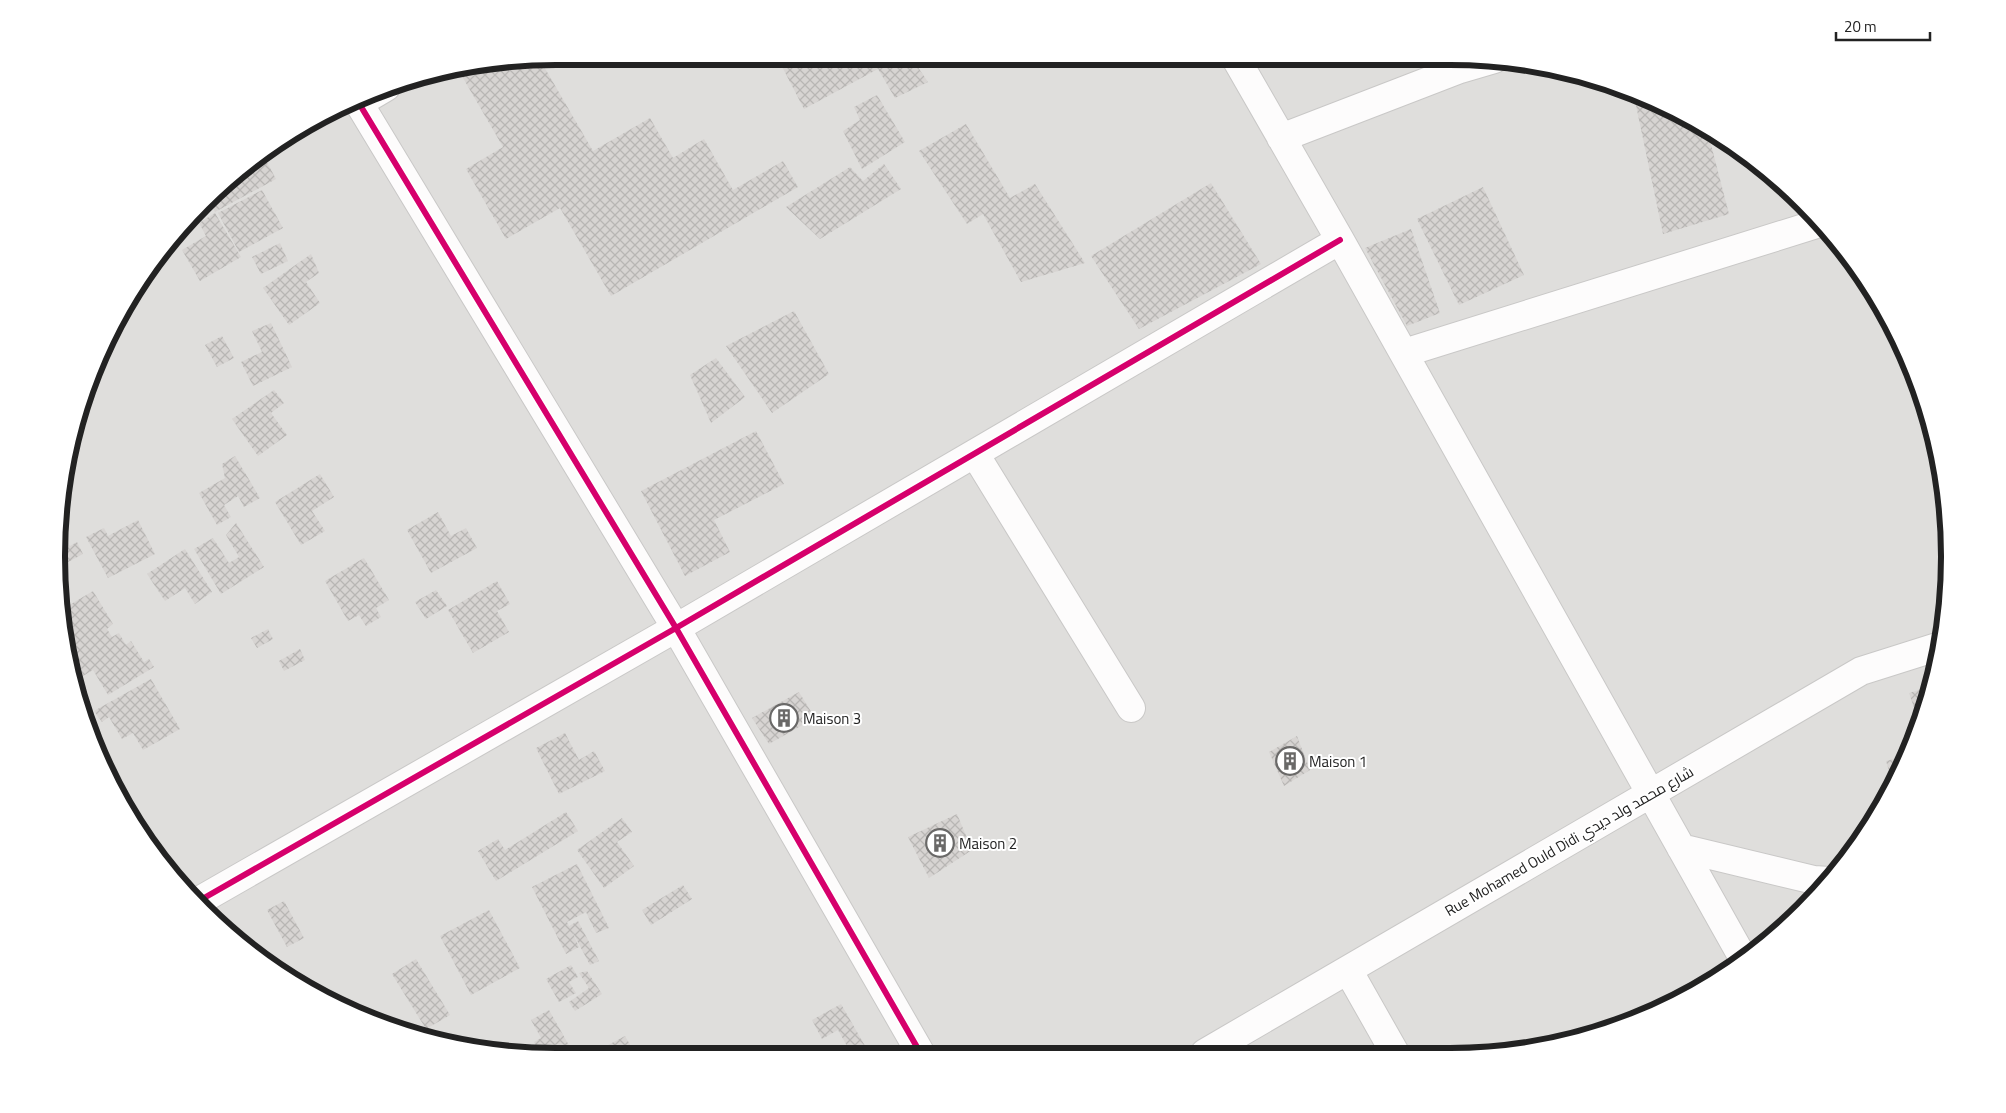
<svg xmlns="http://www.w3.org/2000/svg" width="2006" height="1113" font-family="'Titillium Web',Cairo,sans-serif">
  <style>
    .residential { fill: #dfdedc }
    .building { fill: url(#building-cross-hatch) }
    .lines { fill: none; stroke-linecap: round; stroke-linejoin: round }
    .minor-casing { stroke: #c9c8c7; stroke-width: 30 }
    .minor { stroke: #fdfcfc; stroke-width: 28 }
    .cycleway-casing { stroke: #fff; stroke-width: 9 }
    .cycleway { stroke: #d6006c; stroke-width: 6 }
    .labels { text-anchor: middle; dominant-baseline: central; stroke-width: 4; stroke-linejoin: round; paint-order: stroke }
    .poi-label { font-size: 15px; fill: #222; stroke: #fff; text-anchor: start }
    .street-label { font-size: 15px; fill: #222; stroke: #fff }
    .rim { fill: none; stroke: #222; stroke-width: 6 }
  </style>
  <defs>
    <pattern id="building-cross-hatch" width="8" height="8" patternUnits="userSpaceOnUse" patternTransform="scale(1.25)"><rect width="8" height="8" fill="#d7d4d2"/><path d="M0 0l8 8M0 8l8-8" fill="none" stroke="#b8b6b4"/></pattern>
  </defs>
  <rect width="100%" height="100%" fill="#f0eeeb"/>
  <path class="residential" d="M557,56L1482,57L1579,73L1699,123L1779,180L1846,252L1898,335L1933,427L1949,523L1946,622L1923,717L1883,806L1825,887L1727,973L1611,1030L1515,1053L524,1056L427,1040L307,990L252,953L181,887L140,834L94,748L73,686L57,590V523L73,427L94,365L140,279L181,226L252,160L307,123L395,83L459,66Z"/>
  <path class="building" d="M777,57H872L874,60L876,57H911L928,82L895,98L878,69L804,109Z
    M539,58L593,151L650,118L673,158L704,139L733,190L783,161L798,187L611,296L560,208L506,239L466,169L503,147L459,71L470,65Z
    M877,95L905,142L862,169L843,131L860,120L854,107Z
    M1634,96L1699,123L1707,129L1729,214L1663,234Z
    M966,124L1010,198L1035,184L1085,263L1021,282L983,214L967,224L919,151Z
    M262,153L276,179L215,212L209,200L252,160Z
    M884,164L901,189L820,239L786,207L850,167L863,181Z
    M1211,183L1261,264L1139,329L1091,256Z
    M1483,187L1524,275L1459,305L1417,219Z
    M262,190L283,228L239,252L218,213Z
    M215,213L241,257L200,281L182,250L206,236L199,223Z
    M1411,229L1440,313L1407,326L1365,248Z
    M280,243L288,261L261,274L252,257Z
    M311,254L319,273L306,282L320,303L289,325L263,288Z
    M794,311L829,374L772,413L726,346Z
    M271,323L292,367L253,386L241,362L262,352L252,331Z
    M222,336L234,358L217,367L205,345Z
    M716,358L745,397L711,423L690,375Z
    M274,390L284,403L271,413L287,435L258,456L232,419Z
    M756,431L784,484L714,520L730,552L685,576L641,491Z
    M235,456L260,498L244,507L238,496L224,505L231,517L217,525L199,493L225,478L222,464Z
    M320,474L334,497L312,511L325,531L301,545L275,502Z
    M438,512L451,536L466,528L477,548L431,573L407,530Z
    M138,520L155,554L108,578L86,537L104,528L108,536Z
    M57,523L70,546L77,542L83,554L57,568Z
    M236,523L264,567L221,594L194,549L213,538L229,563L239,557L226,535Z
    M185,549L212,592L195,604L185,588L165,601L147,574Z
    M364,558L389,600L376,608L381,617L366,626L359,615L348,621L325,581Z
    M497,581L510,604L497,611L509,632L473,653L448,610Z
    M436,590L447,606L426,619L415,602Z
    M93,591L113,624L107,629L112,637L119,633L126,645L131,641L144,662L149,659L154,667L108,695L93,670L73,682L61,610Z
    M268,629L273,639L257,648L251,638Z
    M300,649L305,660L284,671L279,661Z
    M151,679L180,729L143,750L133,733L122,739L109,717L102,722L94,711Z
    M1931,686L1923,717L1920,725L1909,693Z
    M799,692L815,718L769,744L752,718Z
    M78,696L92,719L86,723L77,697Z
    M565,733L579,760L594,751L605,771L559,794L536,748Z
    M1297,736L1310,770L1284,786L1269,752Z
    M1906,756L1899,770L1893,784L1886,761Z
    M566,812L578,831L496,881L478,851L498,839L505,850Z
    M957,814L972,850L929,878L908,837Z
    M622,818L632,832L617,842L634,866L604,888L577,850Z
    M577,864L609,928L596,933L586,912L567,922L569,926L578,921L599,961L590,965L572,931L579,947L566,954L532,887Z
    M683,885L692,899L651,925L642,910Z
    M284,901L304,938L287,947L267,910Z
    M489,910L520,968L471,995L440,936Z
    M416,959L450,1015L426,1029L392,974Z
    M571,965L578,977L569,982L576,993L559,1002L546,979Z
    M587,971L602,994L575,1011L569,1002L589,988L579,973Z
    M841,1004L868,1051L862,1055H852L838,1030L822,1039L812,1020Z
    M549,1010L575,1056H542L534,1042L541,1038L531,1020Z
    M625,1036L636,1055H597L595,1052Z"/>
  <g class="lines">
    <defs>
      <path id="minor" d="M1235,57L1340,240L1743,958
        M357,100L676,628L921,1054
        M359,103L386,87
        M1281,138L1460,69L1494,59
        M1404,353L1820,223
        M975,454L1131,708
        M1681,848L1814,880L1829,881
        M197,902L676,628L1340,240
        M1348,970L1395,1053
        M1205,1053L1861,671L1940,646"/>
    </defs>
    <use href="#minor" class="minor-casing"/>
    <use href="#minor" class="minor"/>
    <defs>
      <path id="cycleway" d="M357,100L676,628L921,1054
        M197,902L676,628L1340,240"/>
    </defs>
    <use href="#cycleway" class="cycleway-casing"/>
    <use href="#cycleway" class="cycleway"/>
  </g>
  <defs>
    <symbol id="building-ring" viewBox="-11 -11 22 22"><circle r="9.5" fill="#fff" stroke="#6a6968" stroke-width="1.5"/><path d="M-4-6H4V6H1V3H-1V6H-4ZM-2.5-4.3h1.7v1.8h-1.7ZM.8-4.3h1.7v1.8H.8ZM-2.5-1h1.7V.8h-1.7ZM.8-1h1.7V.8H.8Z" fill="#6a6968"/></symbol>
  </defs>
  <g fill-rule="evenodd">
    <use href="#building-ring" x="768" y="702" width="32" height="32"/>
    <use href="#building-ring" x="1274" y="745" width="32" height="32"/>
    <use href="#building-ring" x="924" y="827" width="32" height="32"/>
  </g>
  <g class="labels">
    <g class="poi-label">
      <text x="803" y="718">Maison 3</text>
      <text x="1309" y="761">Maison 1</text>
      <text x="959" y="843">Maison 2</text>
    </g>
    <g class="street-label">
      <text transform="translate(1569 841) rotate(-30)">Rue Mohamed Ould Didi شارع محمد ولد ديدي</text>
    </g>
  </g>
  <path d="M0 0H2006V1113H0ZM556 65H1450A491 491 0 0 1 1941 556V557A491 491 0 0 1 1450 1048H556A491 491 0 0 1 65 557V556A491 491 0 0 1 556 65Z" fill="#fff" fill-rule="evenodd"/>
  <path class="rim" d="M556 65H1450A491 491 0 0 1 1941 556V557A491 491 0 0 1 1450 1048H556A491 491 0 0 1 65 557V556A491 491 0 0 1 556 65Z"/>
  <path d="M1836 32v8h94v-8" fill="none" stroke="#222222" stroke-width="2.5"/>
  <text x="1844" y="32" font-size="15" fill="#222222" stroke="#ffffff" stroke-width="4" paint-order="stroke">20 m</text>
</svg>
